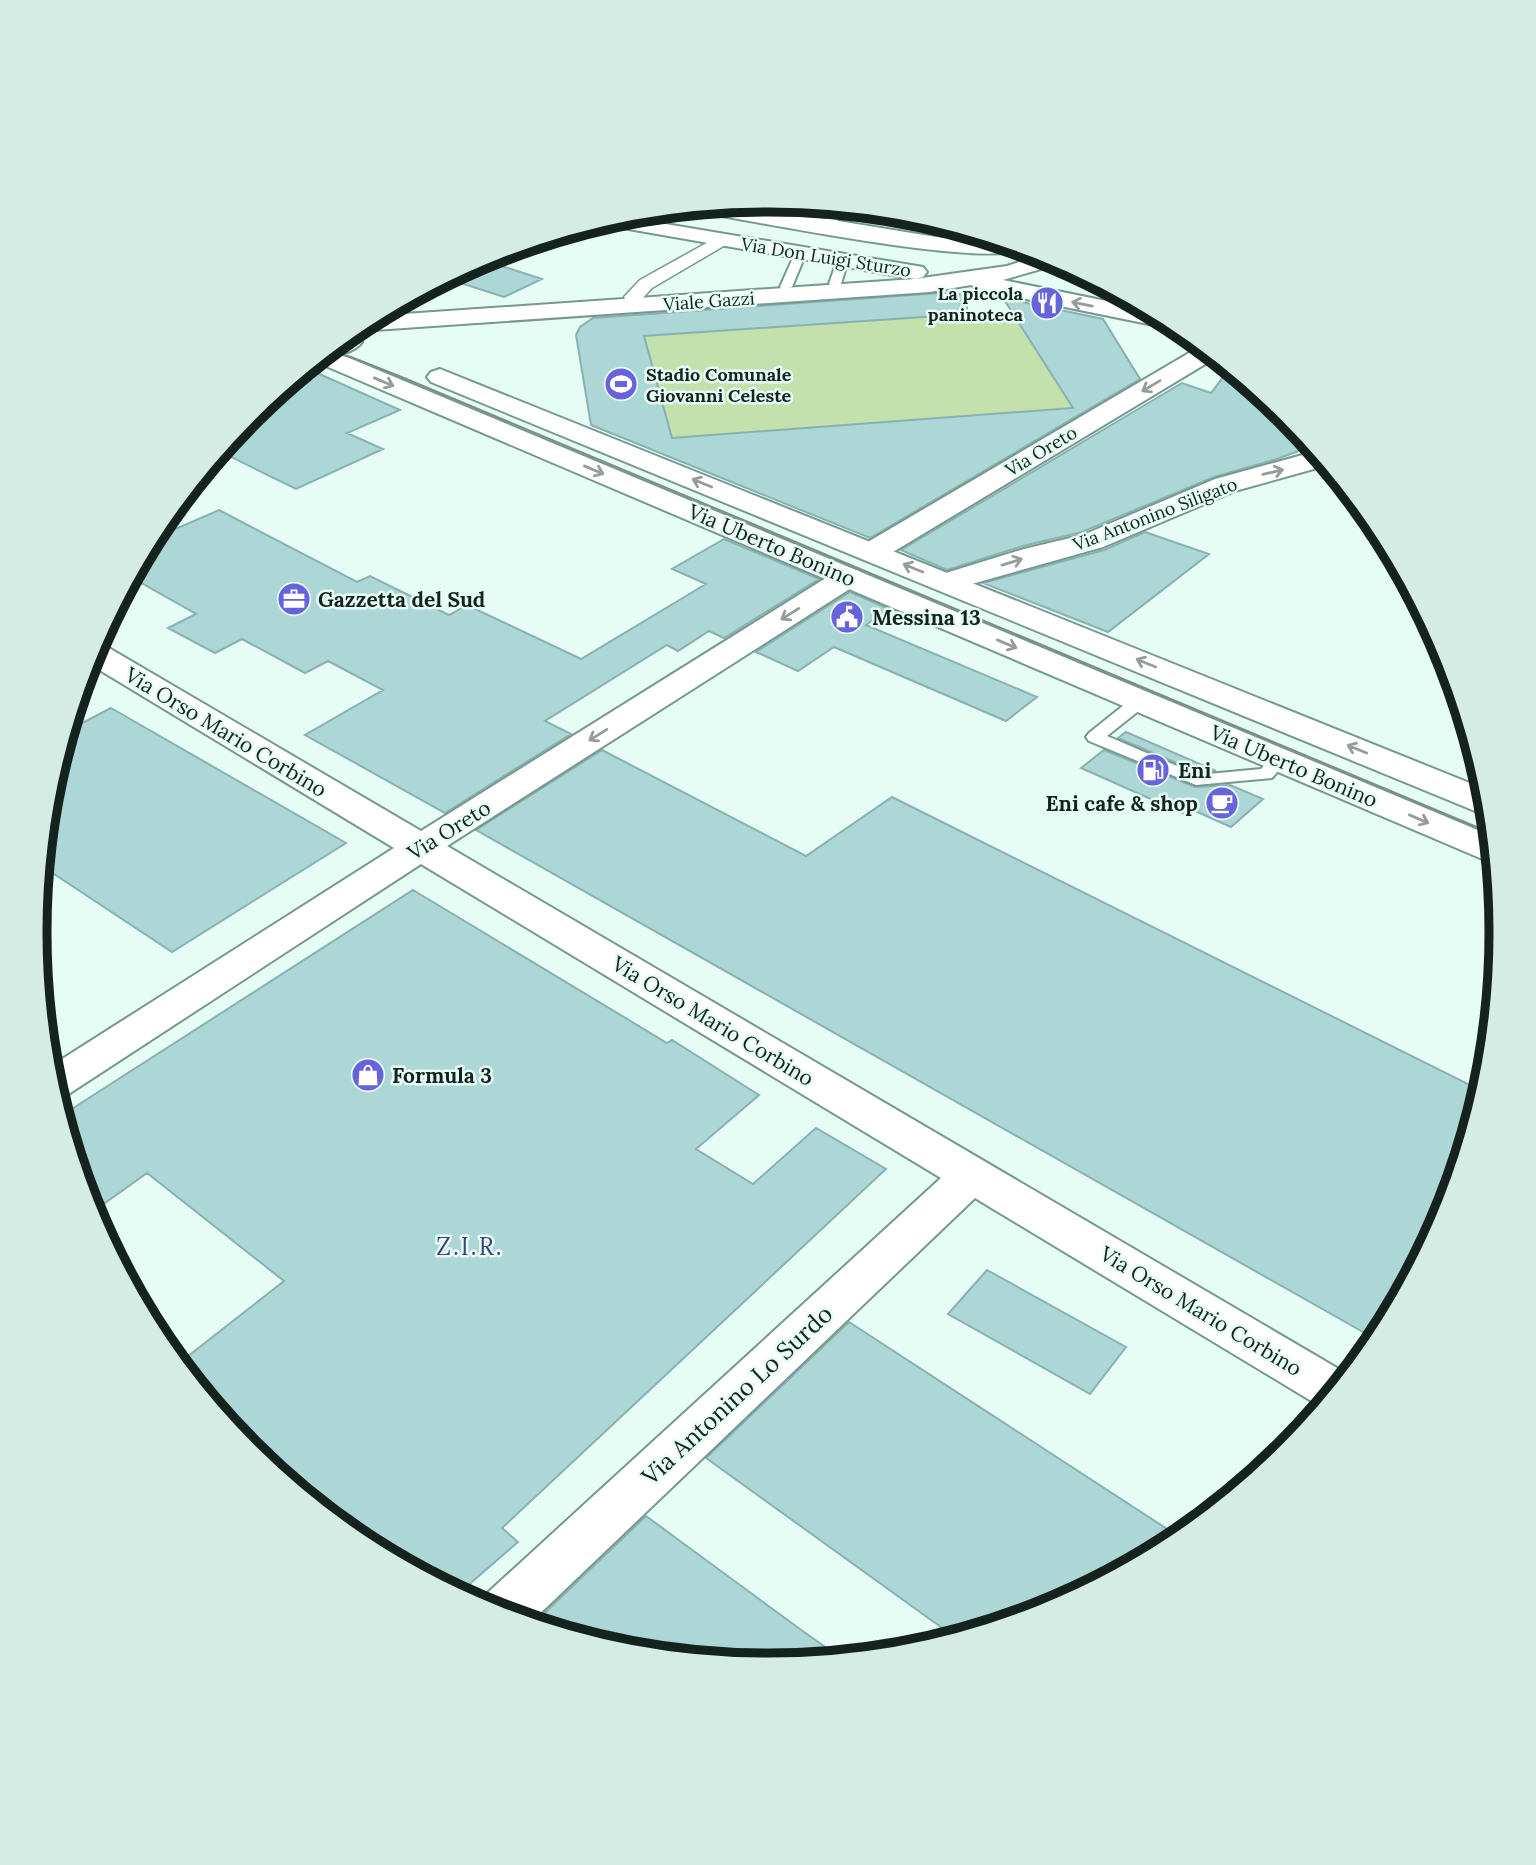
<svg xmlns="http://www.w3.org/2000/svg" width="1536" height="1865" font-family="Lora,serif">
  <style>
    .green { fill: #c2e1ac }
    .building { fill: #add6d6; stroke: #89b1b1; stroke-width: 2 }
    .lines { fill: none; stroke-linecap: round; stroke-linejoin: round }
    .service-casing { stroke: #75998f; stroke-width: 4 }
    .pedestrian-casing { stroke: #75998f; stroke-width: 3 }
    .minor-casing { stroke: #75998f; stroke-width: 4 }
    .secondary-casing { stroke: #75998f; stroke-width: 4 }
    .primary-casing { stroke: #75998f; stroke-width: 4 }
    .service { fill: #fff; fill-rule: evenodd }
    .pedestrian { fill: #fff; fill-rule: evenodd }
    .minor { fill: #fff; fill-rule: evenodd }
    .secondary { fill: #fff; fill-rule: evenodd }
    .primary { fill: #fff; fill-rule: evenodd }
    .tram { stroke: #7b8d88; stroke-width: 2 }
    .oneway { stroke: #969c9a }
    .labels { text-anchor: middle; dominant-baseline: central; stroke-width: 5; stroke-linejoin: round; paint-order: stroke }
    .far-street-label { font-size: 18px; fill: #15231f; stroke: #e6fdf6 }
    .far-poi-label { font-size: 18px; font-weight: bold; fill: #15231f; stroke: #e6fdf6; text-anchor: end }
    .street-label { font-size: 21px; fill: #15231f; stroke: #e6fdf6 }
    .poi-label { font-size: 21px; font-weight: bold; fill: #15231f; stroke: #e6fdf6; text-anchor: start }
    .quarter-label { font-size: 24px; letter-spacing: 2px; fill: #40417d; stroke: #e6fdf6 }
    .near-street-label { font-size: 24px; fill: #15231f; stroke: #e6fdf6 }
    .rim { fill: none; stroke: #15231f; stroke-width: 9 }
  </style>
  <rect width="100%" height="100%" fill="#e6fdf6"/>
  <path class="green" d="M1011,311L1073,408L672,438L644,336Z"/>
  <path class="building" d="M480,259L542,279L504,297L445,278Z
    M939,293L967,294V314L644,336L672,438L1073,408L1003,298L1103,319L1140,379L870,538L591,425L576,335L580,327L593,318Z
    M306,368L400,410L347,433L383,449L296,489L219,451L250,414Z
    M1230,368L1286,414L1312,446L1277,459L1214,477L1082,532L1023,546L947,570L901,550L1182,383L1211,393Z
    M219,510L357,582L370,576L449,615L467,605L581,659L706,584L672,569L724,539L819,579L724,638L709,631L678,651L667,645L545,721L571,734L445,813L305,735L383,690L328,661L305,673L242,639L215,653L168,628L196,614L131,577L150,540Z
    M1145,532L1209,554L1108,632L983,583L1104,550Z
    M850,592L889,609L866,625L1037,697L1006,721L834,647L798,671L756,652Z
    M111,708L346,843L172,952L42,866L49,789L67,731Z
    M1126,732L1216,771L1198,772L1118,738Z
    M602,750L806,856L892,797L1482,1091L1445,1213L1377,1340L476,830Z
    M1104,750L1195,787L1230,785L1263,799L1231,827L1195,811L1189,816L1081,768Z
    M413,890L667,1043L672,1040L759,1095L696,1149L753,1184L816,1128L886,1169L502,1528L518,1542L458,1594L360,1542L249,1451L178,1364L284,1281L147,1173L91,1213L64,1123V1114Z
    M987,1270L1126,1347L1090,1394L948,1314Z
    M849,1322L1181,1538L1048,1610L956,1638L706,1458Z
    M646,1516L804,1632L841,1658L768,1665L625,1651L533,1624Z"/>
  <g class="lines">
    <defs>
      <path id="service" d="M808,203L819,204L820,212L813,225L809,226L803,223L810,212Z
        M837,206L847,207L837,221L840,227L834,230L830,229L825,221Z
        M796,251L806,253L792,287L782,290L780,287Z
        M838,258L848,260L841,284L835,288L829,284Z
        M1140,696L1148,701L1146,705L1107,736L1198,775L1261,769L1273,755L1279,754L1288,759L1272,778L1196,785L1089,741L1086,737L1089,733L1134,697Z"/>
      <path id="pedestrian" d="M721,235L727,236L730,240L727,244L652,288L640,301H626L624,297L640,280Z"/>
      <path id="minor" d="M728,203L936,237L981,241L997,240L1023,248C990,270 756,221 704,213L694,207Z
        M350,335L359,337L362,342C355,352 334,358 322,355Z
        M1201,346L1217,357L883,558L872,561L861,558L857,552L861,546Z
        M1317,451L1328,465L1235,491L1103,547L947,591L936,588L932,582L936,576L1024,549L1083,535L1215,479Z
        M848,568L859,571L863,577L859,583L447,846L1349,1375L1322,1407L1318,1405L975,1198L530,1623L479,1605L483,1597L941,1178L421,864L67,1095L56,1099L48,1068L394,848L88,663L96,643L102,644L421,831L837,571Z"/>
      <path id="secondary" d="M618,216L923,267L927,272L923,277L915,279L1007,266L1044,254L1062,263L1003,280L1151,310L1181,327L1173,329L981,290L971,285L930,292L360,331L353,330L375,316L915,279L594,223Z"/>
      <path id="primary" d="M330,350L1492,836L1494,861L1480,858L314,361Z
        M440,369L1487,790L1489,813L1475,811L431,382L427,377L431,372Z"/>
    </defs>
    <use href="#service" class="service-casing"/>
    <use href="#pedestrian" class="pedestrian-casing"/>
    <use href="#minor" class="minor-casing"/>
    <use href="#secondary" class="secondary-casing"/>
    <use href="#primary" class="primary-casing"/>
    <use href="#service" class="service"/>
    <use href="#pedestrian" class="pedestrian"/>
    <use href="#minor" class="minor"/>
    <use href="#secondary" class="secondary"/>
    <use href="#primary" class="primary"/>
    <path class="tram" d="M326,351L351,357L404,378L1491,833"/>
  </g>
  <defs><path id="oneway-shaft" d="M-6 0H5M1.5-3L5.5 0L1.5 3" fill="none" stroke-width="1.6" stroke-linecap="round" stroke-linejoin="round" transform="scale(1.75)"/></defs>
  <g class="oneway">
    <use href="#oneway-shaft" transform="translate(1082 304) rotate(-169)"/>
    <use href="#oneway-shaft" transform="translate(384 382) rotate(23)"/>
    <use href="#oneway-shaft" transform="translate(1151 386) rotate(149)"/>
    <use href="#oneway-shaft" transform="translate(594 470) rotate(23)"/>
    <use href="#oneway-shaft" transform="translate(1273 472) rotate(-13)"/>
    <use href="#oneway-shaft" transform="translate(702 483) rotate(-158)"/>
    <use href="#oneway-shaft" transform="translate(1012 562) rotate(-17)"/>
    <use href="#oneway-shaft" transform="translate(913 568) rotate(-158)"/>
    <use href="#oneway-shaft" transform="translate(790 614) rotate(148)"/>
    <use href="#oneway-shaft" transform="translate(1007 644) rotate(23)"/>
    <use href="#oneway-shaft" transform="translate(1146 663) rotate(-158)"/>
    <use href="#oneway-shaft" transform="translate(598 735) rotate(148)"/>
    <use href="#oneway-shaft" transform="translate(1357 749) rotate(-158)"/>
    <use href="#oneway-shaft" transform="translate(1419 819) rotate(23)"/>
  </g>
  <defs>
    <symbol id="restaurant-disc" viewBox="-11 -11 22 22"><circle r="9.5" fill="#6663dc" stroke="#e6fdf6"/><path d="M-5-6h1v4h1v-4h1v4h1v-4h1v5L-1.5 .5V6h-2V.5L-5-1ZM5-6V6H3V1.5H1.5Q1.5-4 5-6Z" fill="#fff"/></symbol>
    <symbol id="stadium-disc" viewBox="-11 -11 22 22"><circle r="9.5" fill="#6663dc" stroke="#e6fdf6"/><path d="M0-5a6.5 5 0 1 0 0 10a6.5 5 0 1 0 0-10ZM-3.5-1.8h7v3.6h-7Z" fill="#fff"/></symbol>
    <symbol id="office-disc" viewBox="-11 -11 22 22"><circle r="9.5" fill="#6663dc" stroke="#e6fdf6"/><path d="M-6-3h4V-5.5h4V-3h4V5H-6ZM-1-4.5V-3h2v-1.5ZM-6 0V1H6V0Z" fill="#fff"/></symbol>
    <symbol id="civic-disc" viewBox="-11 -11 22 22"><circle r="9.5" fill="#6663dc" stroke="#e6fdf6"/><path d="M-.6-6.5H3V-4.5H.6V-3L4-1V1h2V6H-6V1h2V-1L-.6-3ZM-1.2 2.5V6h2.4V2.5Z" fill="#fff"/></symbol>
    <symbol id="fuel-disc" viewBox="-11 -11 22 22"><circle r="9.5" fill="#6663dc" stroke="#e6fdf6"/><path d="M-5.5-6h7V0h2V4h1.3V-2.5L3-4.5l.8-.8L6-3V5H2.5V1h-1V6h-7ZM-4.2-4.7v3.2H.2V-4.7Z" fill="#fff"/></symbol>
    <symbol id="cafe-disc" viewBox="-11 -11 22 22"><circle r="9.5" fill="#6663dc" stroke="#e6fdf6"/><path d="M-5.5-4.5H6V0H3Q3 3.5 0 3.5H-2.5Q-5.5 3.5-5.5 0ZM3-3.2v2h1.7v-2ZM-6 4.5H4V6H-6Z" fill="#fff"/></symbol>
    <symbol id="shop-disc" viewBox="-11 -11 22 22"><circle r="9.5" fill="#6663dc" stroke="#e6fdf6"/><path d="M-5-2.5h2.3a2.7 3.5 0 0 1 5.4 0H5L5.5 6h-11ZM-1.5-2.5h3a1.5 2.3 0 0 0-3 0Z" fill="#fff"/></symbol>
  </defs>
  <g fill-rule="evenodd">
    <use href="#restaurant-disc" x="1028" y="284" width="38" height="38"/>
    <use href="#stadium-disc" x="602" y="365" width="38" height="38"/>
    <use href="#office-disc" x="275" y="580" width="38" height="38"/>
    <use href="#civic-disc" x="828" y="598" width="38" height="38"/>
    <use href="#fuel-disc" x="1134" y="751" width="38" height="38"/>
    <use href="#cafe-disc" x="1203" y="784" width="38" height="38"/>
    <use href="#shop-disc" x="349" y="1056" width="38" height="38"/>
  </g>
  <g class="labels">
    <g class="far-street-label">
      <text transform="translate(826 257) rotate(9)">Via Don Luigi Sturzo</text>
      <text transform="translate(709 301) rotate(-4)">Viale Gazzi</text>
      <text transform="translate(1041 451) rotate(-31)">Via Oreto</text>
      <text transform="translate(1155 514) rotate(-21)">Via Antonino Siligato</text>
    </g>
    <g class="far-poi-label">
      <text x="1023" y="293">La piccola<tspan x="1023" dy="21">paninoteca</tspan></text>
      <text x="646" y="374" text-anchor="start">Stadio Comunale<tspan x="646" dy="21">Giovanni Celeste</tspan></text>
    </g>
    <g class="street-label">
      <text transform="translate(772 545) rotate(23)">Via Uberto Bonino</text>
      <text transform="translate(226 732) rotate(31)">Via Orso Mario Corbino</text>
      <text transform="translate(1294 766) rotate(23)">Via Uberto Bonino</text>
      <text transform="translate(449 830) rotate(-32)">Via Oreto</text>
      <text transform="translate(713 1021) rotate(31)">Via Orso Mario Corbino</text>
      <text transform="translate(1201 1311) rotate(31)">Via Orso Mario Corbino</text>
    </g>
    <g class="poi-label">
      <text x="318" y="599">Gazzetta del Sud</text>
      <text x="872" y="617">Messina 13</text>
      <text x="1178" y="770">Eni</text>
      <text x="1198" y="803" text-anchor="end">Eni cafe &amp; shop</text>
      <text x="392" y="1075">Formula 3</text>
    </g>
    <g class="quarter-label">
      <text x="470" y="1246">Z.I.R.</text>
    </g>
    <g class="near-street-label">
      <text transform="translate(737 1395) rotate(-43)">Via Antonino Lo Surdo</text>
    </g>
  </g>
  <path d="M0 0H1536V1865H0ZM767 212H769A720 720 0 0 1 1489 932V933A720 720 0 0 1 769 1653H767A720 720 0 0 1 47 933V932A720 720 0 0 1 767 212Z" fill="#d5ece5" fill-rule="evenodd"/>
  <path class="rim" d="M767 212H769A720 720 0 0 1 1489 932V933A720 720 0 0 1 769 1653H767A720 720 0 0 1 47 933V932A720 720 0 0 1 767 212Z"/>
</svg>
